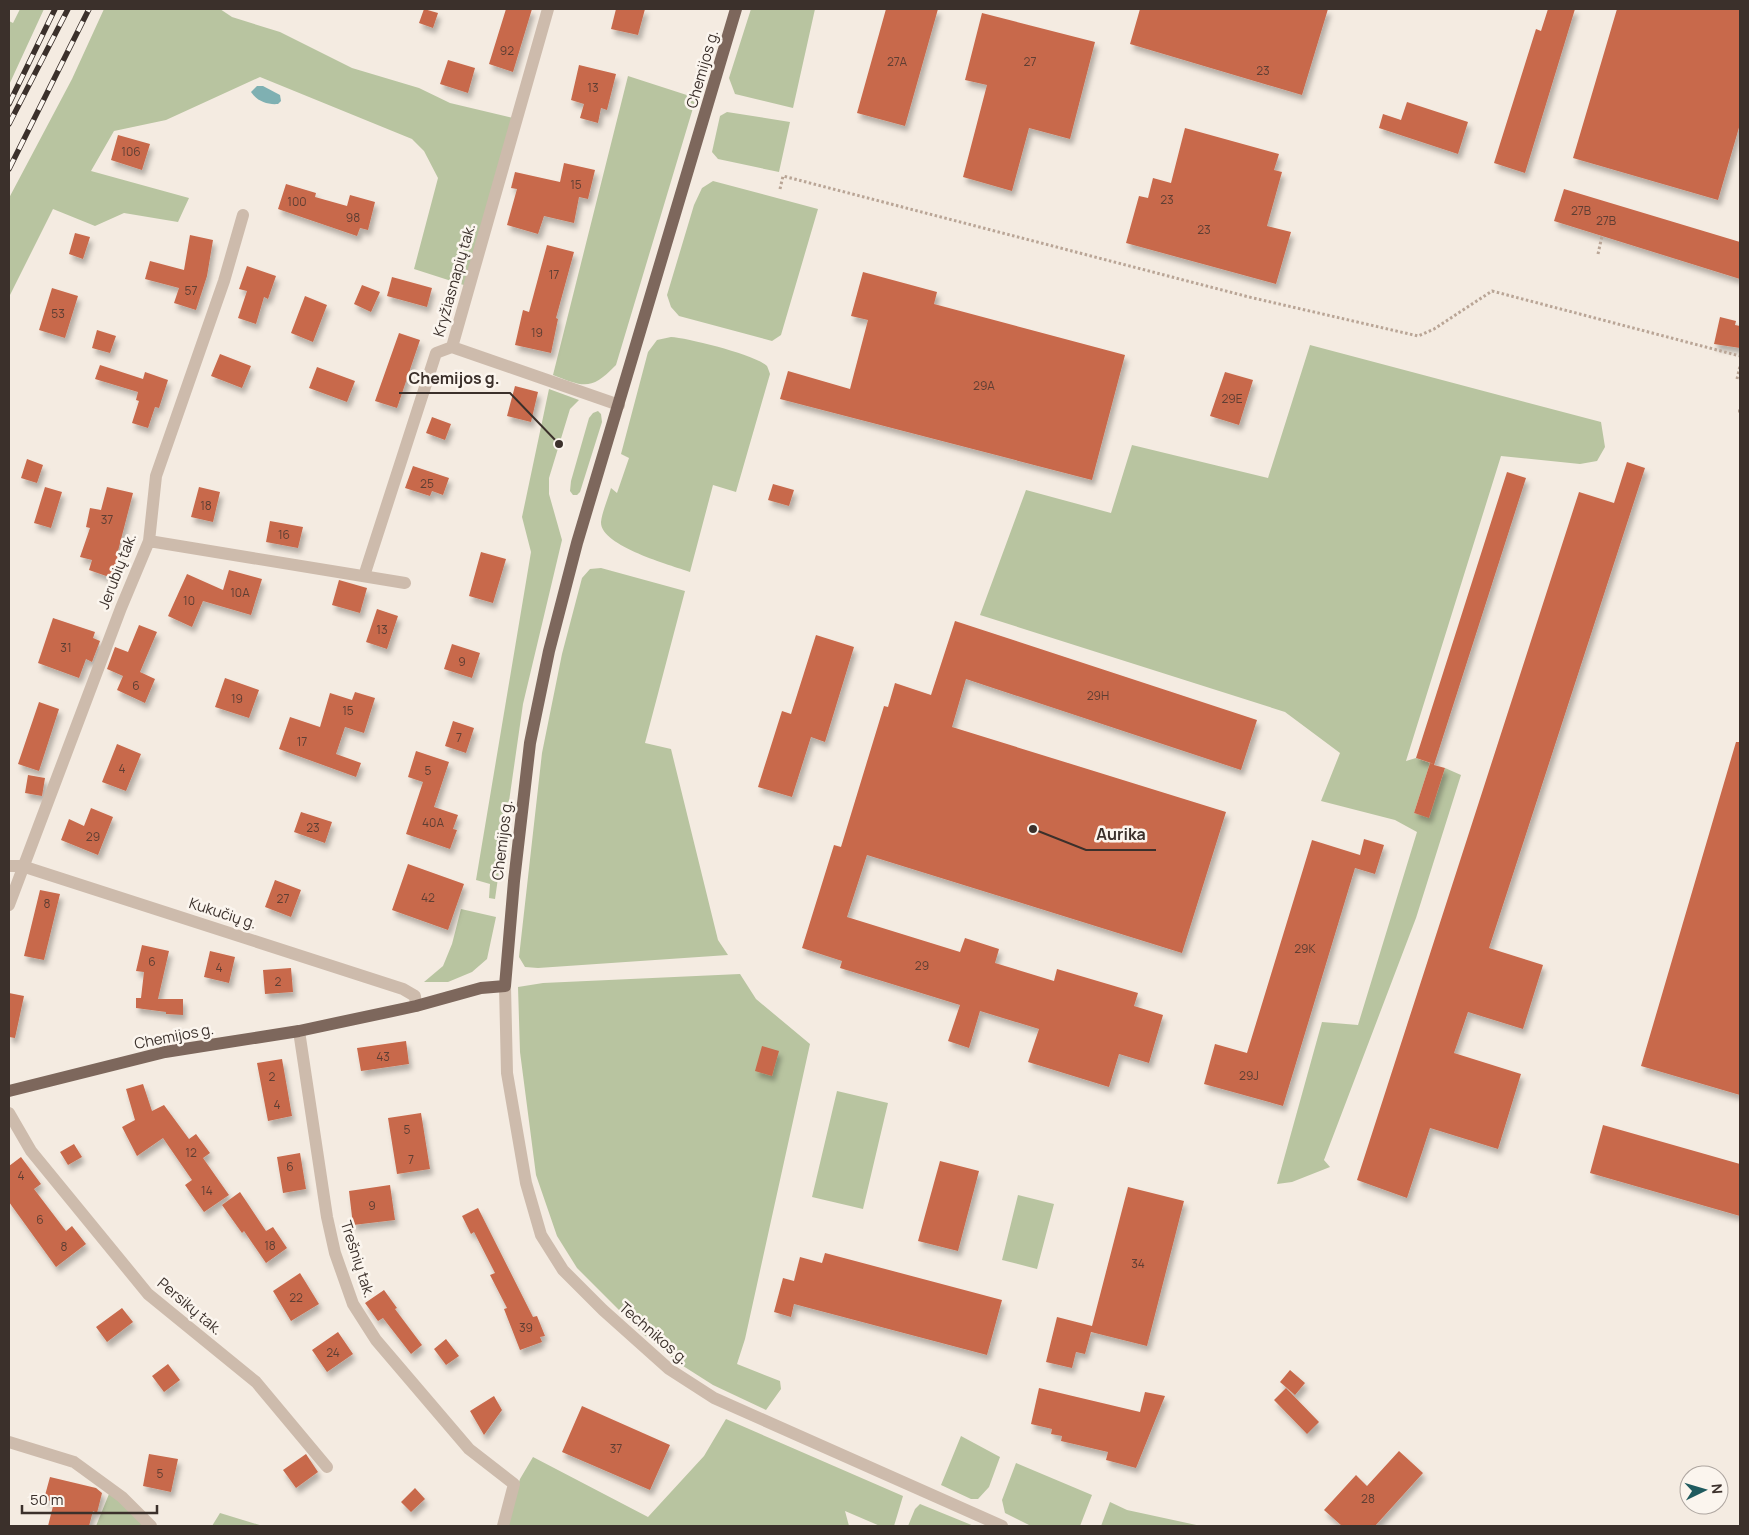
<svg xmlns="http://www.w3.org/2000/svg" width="1749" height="1535" font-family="Manrope,sans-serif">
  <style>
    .green { fill: #b8c4a0 }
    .water { fill: #7fb0b2 }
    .building { fill: #c8694b; filter: url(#shadow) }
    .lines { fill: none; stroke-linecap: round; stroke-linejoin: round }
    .path { stroke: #b9a596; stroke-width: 3; stroke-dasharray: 2.5 2.5; stroke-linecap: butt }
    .minor { stroke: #cdbbac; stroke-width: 12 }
    .major { stroke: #7d675c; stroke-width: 12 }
    .rail-casing { stroke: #3b302b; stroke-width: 5.5 }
    .rail { stroke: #fbf5ee; stroke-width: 4; stroke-dasharray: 11; stroke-linecap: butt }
    .labels { text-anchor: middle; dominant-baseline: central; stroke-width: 5; stroke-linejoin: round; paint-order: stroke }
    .number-label { font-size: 12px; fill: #5e3e33 }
    .street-label { font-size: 15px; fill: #3b302b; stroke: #fbf5ee }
    .leader { fill: none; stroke: #3b302b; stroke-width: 2 }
    .callout-dot { fill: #3b302b; stroke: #fbf5ee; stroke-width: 2 }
    .callout-label { font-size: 16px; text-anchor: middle; font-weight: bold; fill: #3b302b; stroke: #fbf5ee; stroke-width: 5; stroke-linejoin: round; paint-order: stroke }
  </style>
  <defs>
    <filter id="shadow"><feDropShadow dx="3" dy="5.5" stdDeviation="2.5" flood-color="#0004"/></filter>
  </defs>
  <rect width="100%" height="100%" fill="#f4ebe1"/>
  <path class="green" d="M20,9H44L9,85V21L13,23Z
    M104,9H220L232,17L280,32L352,68L419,88L450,103L517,119L470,287L414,269L438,178L424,151L412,139L260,77L166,120L114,131L91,171L189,198L178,222L124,213L95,226L53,209L9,297V198L72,79Z
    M751,9H815L793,108L735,94L729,78Z
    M628,76L696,98L616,365C591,391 584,387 553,375Z
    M727,112L790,122L779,172L718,159L712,152L720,116Z
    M713,181L818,209L781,335L772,341L679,316L671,307L667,295L694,205L702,188Z
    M671,337C688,338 756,355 767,366C768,368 769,371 770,374L736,492L713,485L690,572C671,565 600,546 601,522C602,512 608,499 611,488L617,493L629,458L621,454L648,352L657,340Z
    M1310,345L1601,422L1605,447L1597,461L1580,464L1501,456L1406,761L1416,758L1430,763L1414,813L1429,817L1445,768L1461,775L1416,918L1324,1160L1330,1167L1292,1182L1277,1184L1322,1022L1358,1025L1417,832L1395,820L1321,801L1340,753L1285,712L980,615L1026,490L1111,513L1132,445L1268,478Z
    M549,389L579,400L570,409L549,478V494L562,540L523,704L495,899L489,898L490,884L476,880L531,552L522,517Z
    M598,411L601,414L602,422L580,492L577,495H573L570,491L571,481L589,418L593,413Z
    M601,568L685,591L645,743L671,749L718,940L728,955L538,968L525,967L519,957L542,753L562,654L582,578L590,569Z
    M461,909L496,917L487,959L472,972L448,982H424L443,966L452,944Z
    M740,974L756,999L810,1044L745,1339L737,1364L780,1381L781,1389L766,1410L713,1385L680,1364L643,1334L577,1268L557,1236L536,1175L520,1052L518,987L543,983Z
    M837,1091L888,1103L863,1209L812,1197Z
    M1018,1195L1054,1204L1037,1269L1002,1260Z
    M726,1419L903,1496L894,1526H880L845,1511L849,1526H504L520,1479L533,1457L648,1517L704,1456Z
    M961,1436L1000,1457L989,1487L978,1499H971L941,1485Z
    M1016,1463L1092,1495L1080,1526H1031L1005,1513L1002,1500Z
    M111,1489L151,1526H96Z
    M1110,1502L1127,1510L1201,1526H1101Z
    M920,1504L974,1526H908L915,1509Z
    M220,1513L263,1526H212Z"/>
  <path class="water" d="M257,86H263L280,95L281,101L278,104C267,105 257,101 251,92Z"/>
  <path class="building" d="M424,9L438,13L433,28L419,23Z
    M506,9H532L513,72L489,64Z
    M616,9H645L638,35L611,29Z
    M886,9H938L905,126L857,113Z
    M1140,9H1328L1302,95L1130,44Z
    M1548,9H1575L1525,173L1494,163L1536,29L1541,31Z
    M1617,9H1740V124L1718,200L1573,158Z
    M982,13L1095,42L1070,139L1029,128L1012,191L963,177L987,85L965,80Z
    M448,60L475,68L468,93L440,84Z
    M579,65L616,74L607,110L601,108L598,123L580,118L584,104L571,100Z
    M1407,102L1468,122L1458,154L1379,128L1383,114L1401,120Z
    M1185,128L1279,154L1274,170L1282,172L1267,226L1291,232L1276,284L1126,243L1139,196L1148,198L1153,178L1171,183Z
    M118,135L150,144L142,170L111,160Z
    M564,163L595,170L588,199L579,197L574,223L544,216L538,234L507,225L517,189L511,188L515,172L560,182Z
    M286,184L316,193L315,197L347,206L350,195L375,202L368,230L360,228L357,236L278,209Z
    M1564,189L1740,242V279L1554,221Z
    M75,233L90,237L83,259L69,254Z
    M190,235L213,240L207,276L196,310L174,303L179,288L145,279L150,261L184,270Z
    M547,245L574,252L556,318L558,319L551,353L515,345L523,310L529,312Z
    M247,266L276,276L268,299L264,297L256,324L238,318L247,291L239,289Z
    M863,272L937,292L934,304L1125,355L1092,480L780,399L788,371L850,389L868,320L851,316Z
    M392,277L432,288L427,307L387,296Z
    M362,285L380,292L371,312L354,304Z
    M52,288L78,296L65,338L39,330Z
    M305,296L327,305L313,342L291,333Z
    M1720,317L1736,321L1735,325L1740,326V348L1714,344Z
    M97,330L116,336L110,353L92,348Z
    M399,333L420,340L397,408L375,401Z
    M220,354L251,366L242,388L211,376Z
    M100,365L143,379L145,372L168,380L159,408L155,407L148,428L132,423L139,401L136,400L138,392L95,379Z
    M317,367L355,381L347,402L309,388Z
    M1225,372L1253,380L1239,425L1210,416Z
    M515,386L538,392L531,422L507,416Z
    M432,417L451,424L445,440L426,433Z
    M27,459L43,465L37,483L21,478Z
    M1627,462L1645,468L1489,948L1543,965L1523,1029L1468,1012L1454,1053L1521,1074L1498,1149L1430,1128L1407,1198L1357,1180L1579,492L1614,503Z
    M413,466L449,478L443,495L432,491L430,496L405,488Z
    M1507,472L1526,478L1434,765L1445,768L1429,818L1414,813L1430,763L1434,764L1416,758Z
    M773,484L794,490L789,506L768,500Z
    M45,487L62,492L51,528L34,523Z
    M107,487L133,493L118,551L121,552L112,578L89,570L92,560L80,557L90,528L86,527L90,508L101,510Z
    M199,487L220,492L213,522L191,517Z
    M270,521L303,527L298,548L266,542Z
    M481,552L506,559L493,603L469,596Z
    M229,570L262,579L251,615L203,601L192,627L168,616L187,574L223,590Z
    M339,580L367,588L360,613L332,605Z
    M377,609L398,616L387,649L366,642Z
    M53,618L95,632L93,638L100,641L92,662L86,659L79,678L38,663Z
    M955,621L1257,720L1241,770L966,679L952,727L1226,812L1182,953L867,855L847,917L960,952L965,938L999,949L995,963L1054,981L1057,969L1138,993L1134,1006L1163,1015L1149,1063L1119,1054L1109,1087L1028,1062L1039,1029L980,1011L969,1048L948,1041L960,1005L840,968L842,961L802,948L834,845L841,847L884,706L888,707L895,683L931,695Z
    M139,625L157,632L140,672L155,679L145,703L117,690L123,676L107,669L115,647L128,652Z
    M816,635L854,647L825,742L811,737L792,797L758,787L782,711L791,714Z
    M452,644L480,653L472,678L444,669Z
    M225,678L259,690L249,718L215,707Z
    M355,692L375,698L364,733L345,727L336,754L361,763L356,777L279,749L290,717L320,727L330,693L352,700Z
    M39,702L59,709L39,771L18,764Z
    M453,721L474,728L466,753L445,746Z
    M1736,742H1740V1095L1641,1066Z
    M117,744L141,754L126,791L102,782Z
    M416,751L449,762L434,807L458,815L453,829L457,830L450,849L406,834L423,782L408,777Z
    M28,775L45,778L42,796L25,793Z
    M91,808L113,817L98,855L61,840L69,819L84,826Z
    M301,812L332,822L325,843L294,832Z
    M1364,839L1384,845L1375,874L1355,868L1283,1106L1204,1084L1215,1044L1247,1053L1312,840L1360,855Z
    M408,864L464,884L448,930L392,910Z
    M275,880L301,890L291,917L265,907Z
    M40,890L60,894L44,960L24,956Z
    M142,945L169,951L158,999H183V1015L166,1014V1012L136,1008V998H141L144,972L136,971Z
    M210,951L235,957L229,983L204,977Z
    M291,968L293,992L265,994L263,970Z
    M9,993L24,996L15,1038L9,1037Z
    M406,1041L409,1064L361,1071L357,1048Z
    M762,1046L779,1051L772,1076L755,1071Z
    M282,1059L292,1116L268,1121L257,1063Z
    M143,1084L152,1111L164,1105L189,1139L196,1134L210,1153L203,1158L229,1195L204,1212L185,1185L192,1180L163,1138L137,1156L122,1127L135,1120L126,1089Z
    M421,1113L430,1169L397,1174L388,1118Z
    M1603,1125L1740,1164V1216L1590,1173Z
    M74,1144L82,1157L68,1165L60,1152Z
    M300,1153L306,1189L283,1193L277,1157Z
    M21,1157L41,1184L34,1189L66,1231L72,1226L86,1244L56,1267L9,1202V1166Z
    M940,1161L979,1171L958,1251L918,1241Z
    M390,1185L395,1220L353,1225L349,1191Z
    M1128,1187L1184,1201L1147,1346L1091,1332L1085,1354L1076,1352L1072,1368L1046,1362L1057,1317L1092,1326Z
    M240,1192L266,1231L273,1227L287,1248L266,1263L244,1231L242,1233L222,1205Z
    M478,1208L533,1317L537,1316L545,1336L540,1337L542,1342L520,1350L504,1309L507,1308L490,1275L495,1273L474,1232L471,1234L462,1216Z
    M825,1253L1002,1300L987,1355L794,1304L791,1317L774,1312L783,1278L794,1281L800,1257L822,1263Z
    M300,1273L319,1304L291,1321L273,1291Z
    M384,1290L397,1308L395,1309L422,1345L411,1354L383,1318L378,1321L365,1303Z
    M122,1308L133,1322L107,1342L96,1327Z
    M338,1332L353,1354L327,1372L312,1350Z
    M446,1339L459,1356L446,1365L434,1349Z
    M168,1364L180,1380L164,1392L152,1376Z
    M1290,1370L1305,1383L1295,1395L1280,1382Z
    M1039,1388L1140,1412L1145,1392L1165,1396L1136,1468L1106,1460L1108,1452L1061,1441L1062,1436L1051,1434L1052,1429L1031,1424Z
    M1286,1388L1319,1422L1307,1434L1274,1400Z
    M494,1396L502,1410L484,1435L470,1411Z
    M582,1406L670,1445L650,1490L562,1452Z
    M1399,1451L1423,1473L1375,1526H1342L1324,1510L1356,1475L1367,1486Z
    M149,1454L178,1459L171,1492L143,1486Z
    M306,1454L318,1472L296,1488L283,1470Z
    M50,1477L96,1488L102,1493L97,1513L93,1511L89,1526H48L54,1502L44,1499Z
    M415,1488L425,1499L411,1512L401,1502Z"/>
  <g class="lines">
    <path class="path" d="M780,189L783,176L1249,297L1418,336L1434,329L1492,291L1740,356
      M1598,254L1602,236
      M1737,379L1740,366
      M1738,411H1740"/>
    <path class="minor" d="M452,347L619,405
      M149,541L405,583
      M364,576L436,353L452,347L548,9
      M9,866H22L403,989L415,996L416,1006
      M9,905L121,608L149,541L156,476L224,281L243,215
      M505,986L507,1073L526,1183L541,1235L563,1270L603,1310L669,1369L714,1398L1002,1526
      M299,1031L327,1217L335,1253L353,1304L376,1340L469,1449L514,1484L503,1526
      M9,1113L31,1151L148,1294L256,1382L327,1467
      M9,1442L74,1462L122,1497L151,1526"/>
    <path class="major" d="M9,1091L165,1052L299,1031L416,1006L481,988L505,986L514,881L530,743L549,651L577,543L736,9"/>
    <defs>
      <path id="rail" d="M9,104L55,9
        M9,124L68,9
        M9,169L89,9"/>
    </defs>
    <use href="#rail" class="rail-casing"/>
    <use href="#rail" class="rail"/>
  </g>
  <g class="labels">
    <g class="number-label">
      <text x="507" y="50">92</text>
      <text x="897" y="61">27A</text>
      <text x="1030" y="61">27</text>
      <text x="1263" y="70">23</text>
      <text x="593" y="87">13</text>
      <text x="131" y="151">106</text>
      <text x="576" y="184">15</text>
      <text x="1167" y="199">23</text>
      <text x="297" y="201">100</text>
      <text x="1581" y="210">27B</text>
      <text x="353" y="217">98</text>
      <text x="1606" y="220">27B</text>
      <text x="1204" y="229">23</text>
      <text x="554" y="274">17</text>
      <text x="191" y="290">57</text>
      <text x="58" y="313">53</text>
      <text x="537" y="332">19</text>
      <text x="984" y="385">29A</text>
      <text x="1232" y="398">29E</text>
      <text x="427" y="483">25</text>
      <text x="206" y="505">18</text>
      <text x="107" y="519">37</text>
      <text x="284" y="534">16</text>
      <text x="240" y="592">10A</text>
      <text x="189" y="600">10</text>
      <text x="382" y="629">13</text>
      <text x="66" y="647">31</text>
      <text x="462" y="661">9</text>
      <text x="136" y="685">6</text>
      <text x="1098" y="695">29H</text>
      <text x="237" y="698">19</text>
      <text x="348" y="710">15</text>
      <text x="459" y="737">7</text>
      <text x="302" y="741">17</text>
      <text x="122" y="768">4</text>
      <text x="428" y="770">5</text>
      <text x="433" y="822">40A</text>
      <text x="313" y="827">23</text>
      <text x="93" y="836">29</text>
      <text x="428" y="897">42</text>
      <text x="283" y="898">27</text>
      <text x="47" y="903">8</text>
      <text x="1305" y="948">29K</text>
      <text x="152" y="961">6</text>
      <text x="922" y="965">29</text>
      <text x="219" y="967">4</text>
      <text x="278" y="981">2</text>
      <text x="383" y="1056">43</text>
      <text x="1249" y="1075">29J</text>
      <text x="272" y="1076">2</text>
      <text x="277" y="1104">4</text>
      <text x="407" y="1129">5</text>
      <text x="191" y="1152">12</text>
      <text x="411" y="1159">7</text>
      <text x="290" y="1166">6</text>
      <text x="21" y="1175">4</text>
      <text x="207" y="1190">14</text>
      <text x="372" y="1205">9</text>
      <text x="40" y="1219">6</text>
      <text x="270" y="1245">18</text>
      <text x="64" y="1246">8</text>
      <text x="1138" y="1263">34</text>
      <text x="296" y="1297">22</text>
      <text x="526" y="1327">39</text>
      <text x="333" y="1352">24</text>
      <text x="616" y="1448">37</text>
      <text x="160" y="1473">5</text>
      <text x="1368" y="1498">28</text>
    </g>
    <g class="street-label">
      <text transform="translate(702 69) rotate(-74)">Chemijos g.</text>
      <text transform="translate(454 280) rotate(-74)">Kryžiasnapių tak.</text>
      <text transform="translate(117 571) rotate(-69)">Jerubių tak.</text>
      <text transform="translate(502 840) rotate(-83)">Chemijos g.</text>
      <text transform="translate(223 913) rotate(18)">Kukučių g.</text>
      <text transform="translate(174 1036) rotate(-11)">Chemijos g.</text>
      <text transform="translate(358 1259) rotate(72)">Trešnių tak.</text>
      <text transform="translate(190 1306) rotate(40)">Persikų tak.</text>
      <text transform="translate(654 1333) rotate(41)">Technikos g.</text>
    </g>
  </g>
  <path class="leader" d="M559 444L510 393H399M1033 829L1086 850H1156"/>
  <g class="callout-dot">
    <circle cx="559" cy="444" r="5"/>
    <circle cx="1033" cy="829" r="5"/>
  </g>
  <g class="callout-label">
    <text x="454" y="384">Chemijos g.</text>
    <text x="1121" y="840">Aurika</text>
  </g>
  <rect width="1749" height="1535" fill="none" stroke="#3b302b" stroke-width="20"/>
  <g transform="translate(1704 1490) rotate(85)"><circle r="24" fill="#fbf5ee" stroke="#aea6a0"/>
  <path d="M0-4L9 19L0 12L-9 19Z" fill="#1f5a5e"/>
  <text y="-8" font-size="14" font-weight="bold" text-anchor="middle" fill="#3b302b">N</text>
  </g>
  <path d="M22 1505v8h135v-8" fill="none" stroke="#3b302b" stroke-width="2.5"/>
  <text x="30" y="1505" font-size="15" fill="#3b302b" stroke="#fbf5ee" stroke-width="4" paint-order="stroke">50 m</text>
</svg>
